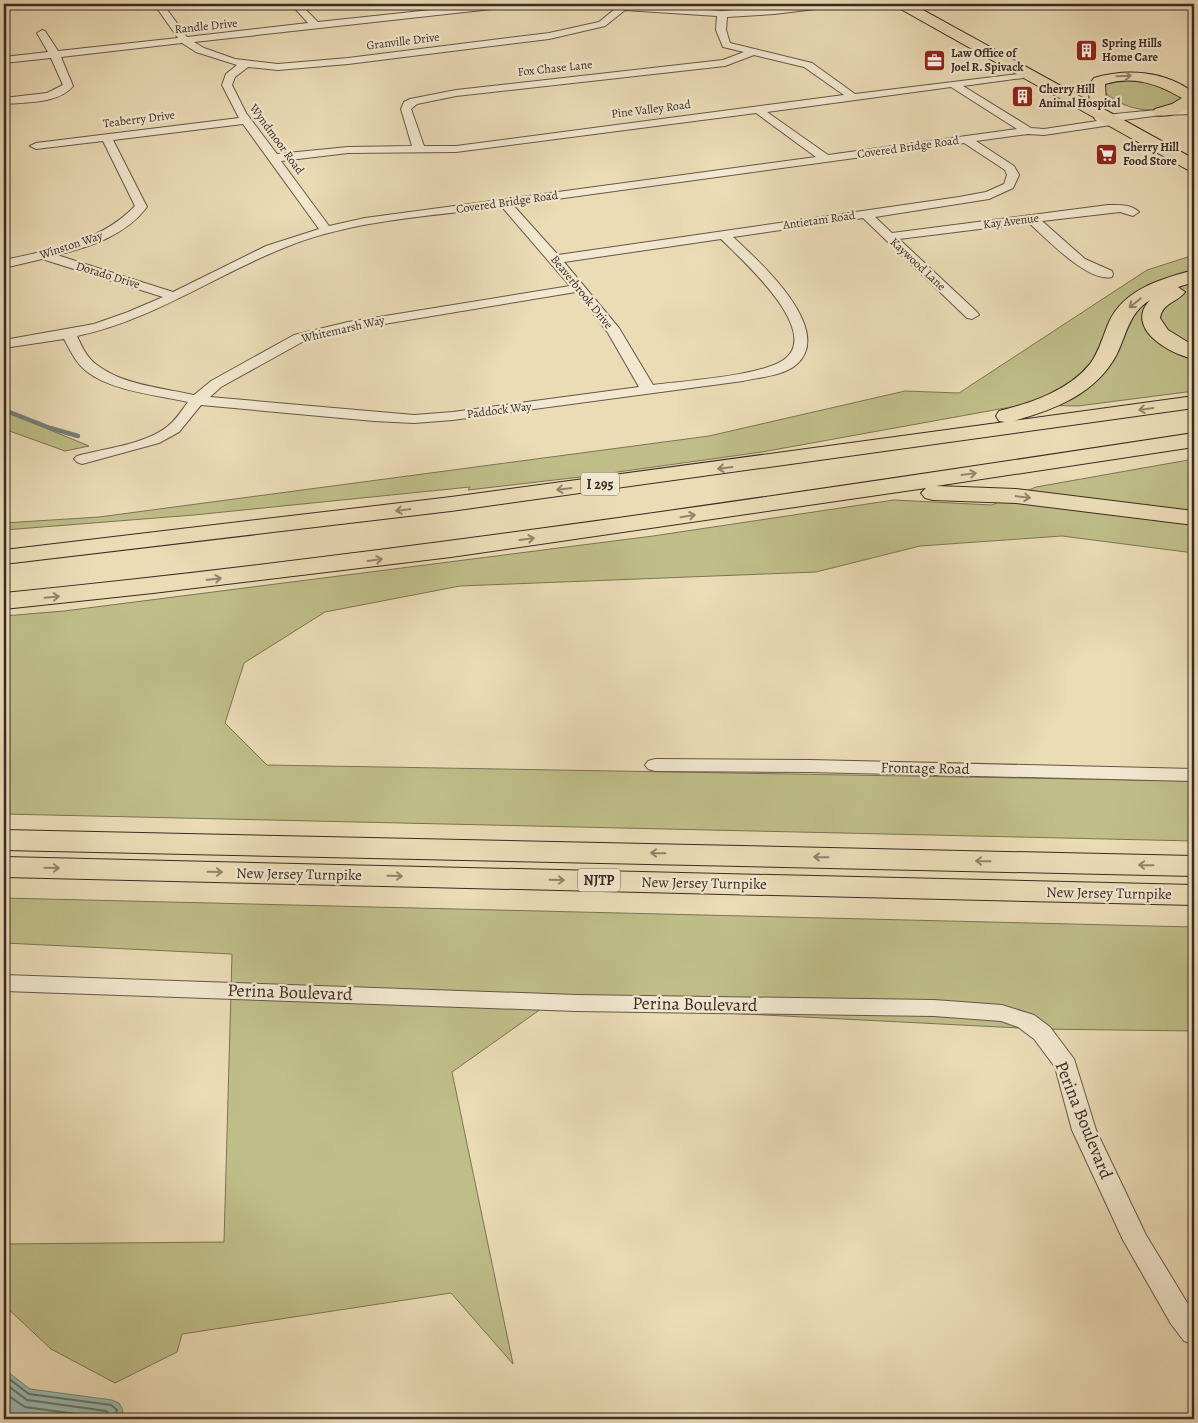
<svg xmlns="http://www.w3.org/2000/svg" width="1198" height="1423" font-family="Alegreya,serif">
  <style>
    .green { fill: #bfbe89; stroke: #7d7456 }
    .water { fill: #98bbb1; stroke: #738179 }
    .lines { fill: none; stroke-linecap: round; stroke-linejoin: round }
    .shore { stroke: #6a726a; stroke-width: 2 }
    .stream { stroke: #738179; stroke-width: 4.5 }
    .street-casing { stroke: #675648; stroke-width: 2 }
    .highway-casing { stroke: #3b2a24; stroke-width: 2 }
    .street { fill: #f2e8d0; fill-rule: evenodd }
    .highway { fill: #ebdcb6; fill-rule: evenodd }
    .oneway { stroke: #93836d }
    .labels { text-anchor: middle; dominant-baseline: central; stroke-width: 4.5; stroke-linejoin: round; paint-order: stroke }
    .far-street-label { font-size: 12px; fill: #3b2a24; stroke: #f2e8d0 }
    .far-poi-label { font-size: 12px; font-weight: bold; fill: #3b2a24; stroke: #f2e8d0; text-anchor: start }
    .shield { fill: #f2e8d0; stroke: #726358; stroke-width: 1 }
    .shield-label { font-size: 14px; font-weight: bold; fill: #3b2a24 }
    .street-label { font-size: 15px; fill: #3b2a24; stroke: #f2e8d0 }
    .near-street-label { font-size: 18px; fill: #3b2a24; stroke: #f2e8d0 }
  </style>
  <rect width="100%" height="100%" fill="#ebdcb6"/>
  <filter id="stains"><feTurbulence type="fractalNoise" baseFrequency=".004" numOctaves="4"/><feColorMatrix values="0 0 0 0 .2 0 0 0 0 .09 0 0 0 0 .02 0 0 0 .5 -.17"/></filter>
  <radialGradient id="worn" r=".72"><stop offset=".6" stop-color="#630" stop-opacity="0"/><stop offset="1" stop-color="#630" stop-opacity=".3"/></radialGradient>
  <path class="green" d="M1142,78L1186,98C1161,117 1127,112 1104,92V82Z
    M1194,255V391L1078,406L1022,405L762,452L589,476L468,490L470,487L194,515L4,530V523L99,517L709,436L905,391L959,393L1147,270Z
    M4,411L89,446L65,451L4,429Z
    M1194,459V553L1062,536L920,546L816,572L460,586L325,612L244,663L225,723L267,765L1194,781V841L4,814V616L64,611L653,536L894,500L992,505L1036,487Z
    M4,898L1194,927V1031L1039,1029L548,1004L452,1072L513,1364L451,1293L182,1334L177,1352L115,1383L51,1349L4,1305V1244L224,1242L232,954L4,943Z"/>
  <path class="water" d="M4,1369L30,1389L112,1400L119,1403L123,1410L122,1414L116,1419H4Z"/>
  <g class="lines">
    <path class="shore" d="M4,1375L29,1394L111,1405L117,1410L114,1419
      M4,1383L27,1400L106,1411L108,1413L107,1419
      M4,1393L25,1407L98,1417L100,1419"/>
    <path class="stream" d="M4,410L50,428L78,436"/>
    <defs>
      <path id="street" d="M154,4H163L187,37L308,23L291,4H300L318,22L487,4H515L510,7L194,42L204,48L235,59L278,64L348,58L549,33L599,22L615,9L583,7L579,4H631L722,11L811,4H836L832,7L774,14L727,17L726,30L730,43L812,63L855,94L1034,72V76L1030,77L963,86L1031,128L1044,129L1097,121L1094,118C1098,114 1181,108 1194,108V114L1161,115L1116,121L1111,125L1044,135L1028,134L976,141L1014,166L1019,175L1013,188L989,199L875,217L892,233L1108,205C1119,205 1131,204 1139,212L1133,216L1120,212L1042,221L1085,259L1112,271L1113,274L1112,277C1088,283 1046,238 1029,223L899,239L977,312L979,315L972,319L967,318L863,218L733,237C758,260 835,329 797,364C784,376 760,377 743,381L453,420L414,423L374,421L201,405L179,432L159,443L82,464L77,462L74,459L77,456C106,448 144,445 168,426C176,420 182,410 188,402C157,395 111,391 86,371C76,363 70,350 64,339L4,348V340L94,324L128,312L163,297L42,259L4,268V260C50,250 101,242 135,206L103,141L36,149L30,146L36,143L239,118L222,85L226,74L237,65L196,52L182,43L61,57L73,86C59,104 25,102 4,104V98L47,93L63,85L51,58L4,63V57L48,52L37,33L42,30L45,31L58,51L178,38ZM625,10L717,16L716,30L723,47L744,52L723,60L456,90L410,99L404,102L401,109L412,146L348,147L277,154L246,113L232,85L235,77L248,67L278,70L348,64L549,39L605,26ZM754,55L804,67L844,95L456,146H424L411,109L417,104L456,96L725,66ZM951,87L1017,129L828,155L767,112ZM756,113L816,157L365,218L329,226L281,161L348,153L456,152ZM243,124L319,229L266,246L173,292L57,255C90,247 126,235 147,207L113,140ZM964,143L1005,170L1007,175L1004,184L986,192L959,197L558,255L513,205ZM502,207L570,286L348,322L294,335L211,381L194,395C163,388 123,385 97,365C87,358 82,347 77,336C153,320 215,275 286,247C352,220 432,216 502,207ZM721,239C741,259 820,329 786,358C766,376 682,381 653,385L619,328L564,262ZM576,292L608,333L639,387L453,412L414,415L210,397L221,387L304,341L348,330Z
        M655,759L810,760L1194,769V781L810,772L655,771L648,769L645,765L648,761Z
        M4,975L576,995L934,1000L1002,1005L1034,1015L1050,1027L1074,1059L1096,1130L1146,1235L1194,1314V1344L1184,1341L1171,1324L1123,1240L1072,1130L1055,1067L1034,1039L1018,1027L1001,1021L934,1016L576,1011L4,991Z"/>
      <path id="highway" d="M895,4H912L1090,102L1088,86L1094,78C1127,68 1166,71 1194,93V104C1186,112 1167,118 1155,115L1153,112L1155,109L1172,104L1182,98C1158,84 1133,75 1105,84L1106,103L1100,107L1194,159V171L1188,170L897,7Z
        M1194,270V282L1178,287L1185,292C1177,303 1163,302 1160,318L1168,330L1194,346V359C1169,354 1124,328 1150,300C1129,313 1127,333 1117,354C1096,394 1054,410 1013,421L1194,396V408L451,511L4,564V550L451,497L1005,422L999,421L996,416L999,411C1031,403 1068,391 1090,364C1099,352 1103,336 1109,322C1124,289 1161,279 1194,270Z
        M1194,433V447L936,486L1016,489L1194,511V525L1016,503L933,500L925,498L921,493L926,488L451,557L153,593L4,609V593C403,553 798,493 1194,433Z
        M4,830L1194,856V876L4,850Z
        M4,857L1194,885V905L4,877Z"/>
    </defs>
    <use href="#street" class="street-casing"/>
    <use href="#highway" class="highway-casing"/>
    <use href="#street" class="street"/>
    <use href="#highway" class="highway"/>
  </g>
  <defs><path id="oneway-shaft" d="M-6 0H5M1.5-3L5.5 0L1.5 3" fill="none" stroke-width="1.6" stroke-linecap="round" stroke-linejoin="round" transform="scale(1.25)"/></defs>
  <g class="oneway">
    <use href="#oneway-shaft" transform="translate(1124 76) rotate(-2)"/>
    <use href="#oneway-shaft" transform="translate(1135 303) rotate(141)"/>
    <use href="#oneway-shaft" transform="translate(1146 409) rotate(172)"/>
    <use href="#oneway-shaft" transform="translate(725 468) rotate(173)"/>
    <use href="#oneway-shaft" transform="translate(969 474) rotate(-8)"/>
    <use href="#oneway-shaft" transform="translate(564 489) rotate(173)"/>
    <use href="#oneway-shaft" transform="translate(1023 497) rotate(7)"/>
    <use href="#oneway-shaft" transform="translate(403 510) rotate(172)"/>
    <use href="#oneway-shaft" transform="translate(688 516) rotate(-9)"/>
    <use href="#oneway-shaft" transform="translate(527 539) rotate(-8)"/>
    <use href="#oneway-shaft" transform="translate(375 560) rotate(-8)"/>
    <use href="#oneway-shaft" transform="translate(214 579) rotate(-7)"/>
    <use href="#oneway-shaft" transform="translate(52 597) rotate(-5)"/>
    <use href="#oneway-shaft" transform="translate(658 853) rotate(-179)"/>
    <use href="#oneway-shaft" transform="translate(821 857) rotate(-179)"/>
    <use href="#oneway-shaft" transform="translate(983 861) rotate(-179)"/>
    <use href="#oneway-shaft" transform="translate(1146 865) rotate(-179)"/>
    <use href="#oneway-shaft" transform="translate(52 868) rotate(1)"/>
    <use href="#oneway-shaft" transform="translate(215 872) rotate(1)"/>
    <use href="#oneway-shaft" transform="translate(395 876) rotate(1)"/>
    <use href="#oneway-shaft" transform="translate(557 880) rotate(1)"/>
  </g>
  <defs>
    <symbol id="building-square" viewBox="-11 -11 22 22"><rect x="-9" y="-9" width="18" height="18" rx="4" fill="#8f2418" stroke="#f2e8d0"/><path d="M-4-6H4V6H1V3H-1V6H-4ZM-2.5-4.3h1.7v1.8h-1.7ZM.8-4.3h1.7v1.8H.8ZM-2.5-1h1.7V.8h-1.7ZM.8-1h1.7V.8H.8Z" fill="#fff"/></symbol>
    <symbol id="office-square" viewBox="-11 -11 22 22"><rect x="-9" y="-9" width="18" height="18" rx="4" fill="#8f2418" stroke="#f2e8d0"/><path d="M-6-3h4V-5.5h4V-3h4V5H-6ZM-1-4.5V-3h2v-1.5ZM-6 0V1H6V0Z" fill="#fff"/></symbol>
    <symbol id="supermarket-square" viewBox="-11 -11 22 22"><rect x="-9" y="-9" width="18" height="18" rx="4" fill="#8f2418" stroke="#f2e8d0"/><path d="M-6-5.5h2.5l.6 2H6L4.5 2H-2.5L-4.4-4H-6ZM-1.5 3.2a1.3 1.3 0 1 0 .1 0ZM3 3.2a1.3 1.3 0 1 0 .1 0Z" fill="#fff"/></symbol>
  </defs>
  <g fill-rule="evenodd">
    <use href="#building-square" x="1074" y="38" width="25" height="25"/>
    <use href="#office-square" x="922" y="48" width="25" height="25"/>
    <use href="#building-square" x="1010" y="84" width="25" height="25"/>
    <use href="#supermarket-square" x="1094" y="142" width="25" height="25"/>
  </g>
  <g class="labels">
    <g class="far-street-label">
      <text transform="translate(206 26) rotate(-6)">Randle Drive</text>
      <text transform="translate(403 41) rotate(-7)">Granville Drive</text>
      <text transform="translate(555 68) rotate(-6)">Fox Chase Lane</text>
      <text transform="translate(651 109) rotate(-7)">Pine Valley Road</text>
      <text transform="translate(139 119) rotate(-7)">Teaberry Drive</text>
      <text transform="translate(277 139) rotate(54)">Wyndmoor Road</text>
      <text transform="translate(908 147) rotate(-8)">Covered Bridge Road</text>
      <text transform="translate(507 202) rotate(-8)">Covered Bridge Road</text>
      <text transform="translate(819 220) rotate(-8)">Antietam Road</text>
      <text transform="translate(1011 221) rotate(-7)">Kay Avenue</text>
      <text transform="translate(71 245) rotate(-18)">Winston Way</text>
      <text transform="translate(918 264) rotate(43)">Kaywood Lane</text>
      <text transform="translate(108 275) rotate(17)">Dorado Drive</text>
      <text transform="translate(582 292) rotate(51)">Beaverbrook Drive</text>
      <text transform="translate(343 329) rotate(-13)">Whitemarsh Way</text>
      <text transform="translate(499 410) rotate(-7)">Paddock Way</text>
    </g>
    <g class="far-poi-label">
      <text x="1102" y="43">Spring Hills<tspan x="1102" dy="14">Home Care</tspan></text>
      <text x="951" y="53">Law Office of<tspan x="951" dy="14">Joel R. Spivack</tspan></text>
      <text x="1039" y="89">Cherry Hill<tspan x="1039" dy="14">Animal Hospital</tspan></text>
      <text x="1123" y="147">Cherry Hill<tspan x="1123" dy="14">Food Store</tspan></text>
    </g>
    <g class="shield">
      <rect x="581" y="472.5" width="38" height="23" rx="4"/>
      <rect x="578" y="868.5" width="42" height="23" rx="4"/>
    </g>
    <g class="shield-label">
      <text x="600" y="484">I 295</text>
      <text x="599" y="880">NJTP</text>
    </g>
    <g class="street-label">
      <text transform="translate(925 768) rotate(1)">Frontage Road</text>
      <text transform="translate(299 874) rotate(1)">New Jersey Turnpike</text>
      <text transform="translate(704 883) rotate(1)">New Jersey Turnpike</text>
      <text transform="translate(1109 893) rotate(1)">New Jersey Turnpike</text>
    </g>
    <g class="near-street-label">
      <text transform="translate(290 992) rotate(2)">Perina Boulevard</text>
      <text transform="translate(695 1004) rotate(1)">Perina Boulevard</text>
      <text transform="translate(1084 1120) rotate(68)">Perina Boulevard</text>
    </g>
  </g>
  <rect width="1198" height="1423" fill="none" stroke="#ebdcb6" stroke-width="20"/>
  <rect x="5" y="5" width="1188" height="1413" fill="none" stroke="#3b2a24" stroke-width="2.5"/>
  <rect x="10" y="10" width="1178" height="1403" fill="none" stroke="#3b2a24"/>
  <rect width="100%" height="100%" filter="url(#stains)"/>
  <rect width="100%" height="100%" fill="url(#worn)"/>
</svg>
